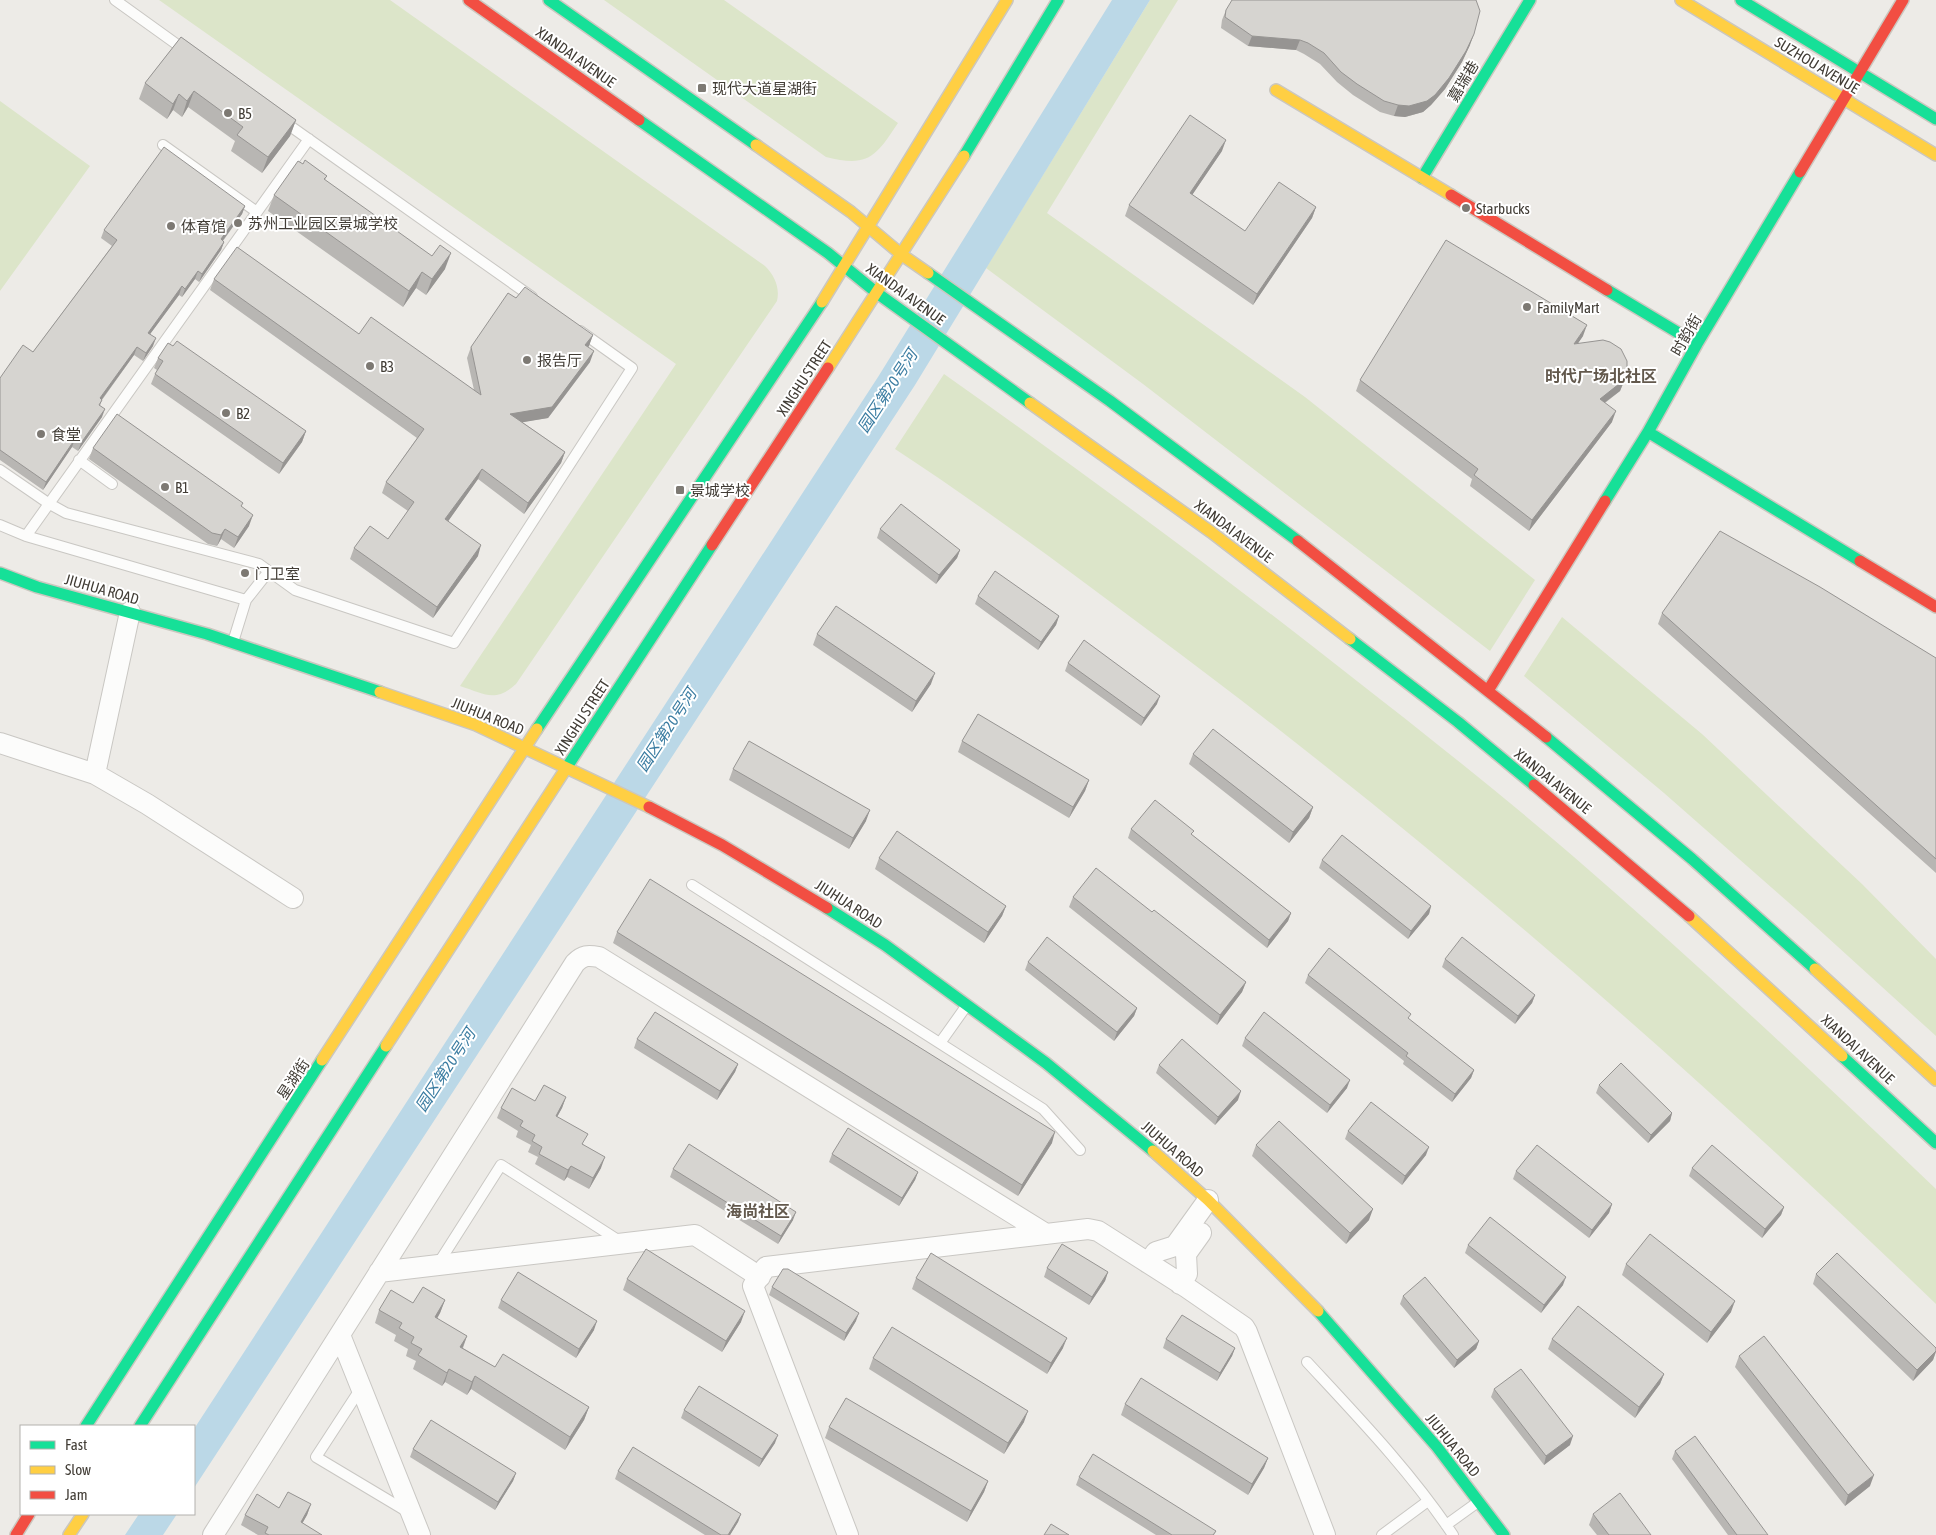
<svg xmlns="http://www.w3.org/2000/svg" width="1936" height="1535" font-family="'Asap Condensed','Noto Sans SC',sans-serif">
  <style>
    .green { fill: #dce5c9 }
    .water { fill: #bbd8e7 }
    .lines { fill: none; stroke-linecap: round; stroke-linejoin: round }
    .lane-casing { stroke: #c9c7c3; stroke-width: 12 }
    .street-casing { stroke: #c9c7c3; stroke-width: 22 }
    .fast-casing { stroke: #cbc7bf; stroke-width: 14 }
    .slow-casing { stroke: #cbc7bf; stroke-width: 14 }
    .jam-casing { stroke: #cbc7bf; stroke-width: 14 }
    .lane { stroke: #fcfcfb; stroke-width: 10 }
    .street { stroke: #fcfcfb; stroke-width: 20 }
    .fast { stroke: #16e098; stroke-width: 11 }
    .slow { stroke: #ffcf43; stroke-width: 11 }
    .jam { stroke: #f24e42; stroke-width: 11 }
    .wall { fill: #b8b6b3 }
    .shaded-wall { fill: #969492 }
    .building { fill: #d6d4d0; stroke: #969492 }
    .poi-dot { fill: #7d7973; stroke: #fff; stroke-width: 2 }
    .labels { text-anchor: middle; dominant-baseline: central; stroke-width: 4; stroke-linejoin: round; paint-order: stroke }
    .street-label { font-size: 15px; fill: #413c35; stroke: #fff }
    .poi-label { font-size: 15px; fill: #413c35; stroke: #fff; text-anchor: start }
    .neighbourhood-label { font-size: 16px; font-weight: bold; fill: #63594d; stroke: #fff }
    .water-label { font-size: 16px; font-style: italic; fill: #3a7ca1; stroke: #fff }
  </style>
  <rect width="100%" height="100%" fill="#edebe7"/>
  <path class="green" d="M159,0H390L765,266C775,276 780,288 777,301L516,684C495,703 485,694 460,686L676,364Z
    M604,0H724L898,123C876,156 869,168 826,157Z
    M1150,0H1178L1047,213L1305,397L1535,580L1490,651L1143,384L986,268Z
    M0,101L90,166L0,291Z
    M944,374C1081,471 1216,570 1348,674C1425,734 1501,794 1574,857C1698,964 1817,1076 1936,1189V1304C1687,1064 1426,836 1148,630C1065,568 982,506 895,449Z
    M1562,617L1702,734L1862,884L1936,959V1036L1804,916L1664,793L1524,676Z"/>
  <path class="water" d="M1112,0H1150L915,385L194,1488V1429L878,377Z
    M139,1514H177L163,1535H125Z"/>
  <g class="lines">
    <defs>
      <path id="lane" d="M115,0L186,51
        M283,121L532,297
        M163,145L257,212
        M79,460L112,484
        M0,470L48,503L66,513L259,564L295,590L454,643L632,368L580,331
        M0,525L26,536L246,600
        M26,536L309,139
        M233,642L246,600L269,571
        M692,885L1043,1109L1080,1150
        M940,1043L967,1005
        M438,1264L501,1165L621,1242
        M1307,1362C1358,1417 1411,1472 1453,1535
        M361,1388L316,1457L408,1512
        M1446,1525L1478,1502
        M1382,1535L1428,1501"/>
      <path id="street" d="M0,743L95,774L147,804L293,898
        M95,774L130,612
        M1148,1263L1156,1252L1175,1246L1208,1200
        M379,1272L695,1235L760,1277
        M1180,1284L1187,1274L1186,1254L1201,1233
        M340,1335L420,1535
        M213,1535L575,963C583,955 588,955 599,957L1046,1234
        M848,1535L753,1286L766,1267L1088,1229L1098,1231L1186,1287L1244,1327L1247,1332L1325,1535"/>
      <path id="fast" d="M549,0L756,145
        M1741,0L1936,119
        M639,120L828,253L877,293L1030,403
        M964,156L1058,0
        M1422,178L1530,0
        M928,273L1110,401L1298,541
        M1607,290L1697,344
        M1648,432L1860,561
        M1605,501L1648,432L1697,344L1800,172
        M0,573L37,587L207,634L380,692
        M1350,639L1458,722L1534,785
        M537,729L822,302
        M1546,737L1692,859L1815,969
        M565,770L712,545
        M827,908L885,945L1046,1063L1153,1151
        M1842,1056L1936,1143
        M1318,1311L1437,1447L1504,1535
        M86,1426L322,1060
        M140,1426L386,1046"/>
      <path id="slow" d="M1681,0L1936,155
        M1276,90L1451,195
        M756,145L851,212L902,255L928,273
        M822,302L1007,0
        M828,368L964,156
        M1030,403L1211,532L1350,639
        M380,692L476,725L649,807
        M1689,916L1842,1056
        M1815,969L1936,1080
        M386,1046L565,770
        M322,1060L537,729
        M1153,1151L1208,1200L1318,1311
        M69,1535L83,1514"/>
      <path id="jam" d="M469,0L639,120
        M1800,172L1903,0
        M1451,195L1607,290
        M1298,541L1546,737
        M712,545L828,368
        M1860,561L1936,607
        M1489,689L1605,501
        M1534,785L1689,916
        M649,807L722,845L827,908
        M16,1535L29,1514"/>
    </defs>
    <use href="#lane" class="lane-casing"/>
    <use href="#street" class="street-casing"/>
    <use href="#fast" class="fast-casing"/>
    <use href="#slow" class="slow-casing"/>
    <use href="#jam" class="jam-casing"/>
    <use href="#lane" class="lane"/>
    <use href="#street" class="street"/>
    <use href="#fast" class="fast"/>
    <use href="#slow" class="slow"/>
    <use href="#jam" class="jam"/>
  </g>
  <path class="wall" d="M1226,10L1470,45L1462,62L1445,89L1431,105L1423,112L1405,117L1394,116L1380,112L1353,95L1337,82L1320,64L1304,54L1296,50L1248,46L1221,28L1222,20Z
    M181,37L296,120L290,136L262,173L231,151L235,141L188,107L182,117L173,110L167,119L139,99L145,83Z
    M1222,151L1192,195L1245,231L1316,207L1312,218L1253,305L1125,216L1129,205Z
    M303,164L327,176L325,180L445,269L426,295L416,288L403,307L268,211L274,195Z
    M245,206L242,214L223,241L224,242L221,250L199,282L195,279L182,297L179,295L150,334L153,346L143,361L134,355L102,400L100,406L102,417L78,451L72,447L43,490L0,460V378L33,352L112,246L101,238L104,230Z
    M214,279L359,334L474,390L467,358L471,347L516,298L593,335L588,347L590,362L548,418L522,422L565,452L561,463L524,514L478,479L448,521L478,556L433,618L350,559L354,548L388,539L408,511L382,493L386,482L417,438L210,290Z
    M1583,336L1578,343L1627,374L1620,391L1605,403L1612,422L1529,531L1470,486L1472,479L1356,391L1360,380Z
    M173,346L306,431L302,442L279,474L151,384L155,374L157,370L154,368L158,358Z
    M93,448L242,507L249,526L234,548L221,539L217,546L208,544L89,459Z
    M880,529L960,550L957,558L936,584L877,538Z
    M978,596L1059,616L1056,625L1038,650L975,604Z
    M1662,613L1936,658V873L1658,624Z
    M817,634L931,684L912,712L813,645Z
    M1068,663L1157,704L1141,726L1065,671Z
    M962,741L1089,780L1085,791L1069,818L958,752Z
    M1193,754L1313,807L1309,818L1289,843L1189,764Z
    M733,769L866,821L849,849L729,780Z
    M1131,829L1192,835L1291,913L1288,921L1267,948L1128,838Z
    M879,858L1006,906L1002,916L984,943L875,869Z
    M1322,860L1431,906L1429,914L1408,939L1319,868Z
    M1073,897L1152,912L1246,982L1242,992L1217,1025L1069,907Z
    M617,932L1052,1143L1018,1196L613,943Z
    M1445,959L1535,995L1532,1003L1515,1024L1442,967Z
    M1028,962L1137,1008L1134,1016L1114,1041L1025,970Z
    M1308,975L1409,1020L1474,1070L1471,1078L1452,1102L1403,1064L1404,1061L1305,983Z
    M1245,1038L1347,1088L1327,1113L1242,1046Z
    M637,1039L738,1064L735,1072L717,1100L634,1048Z
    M1159,1065L1238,1100L1215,1125L1156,1073Z
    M1599,1085L1672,1113L1670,1121L1648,1143L1596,1093Z
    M566,1097L562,1108L557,1117L584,1145L601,1168L589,1189L567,1177L564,1181L535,1164L538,1157L528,1152L531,1145L516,1137L518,1131L497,1118L501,1108L535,1101Z
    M1348,1131L1426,1155L1402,1185L1345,1139Z
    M1256,1145L1369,1220L1346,1244L1252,1156Z
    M832,1154L918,1172L915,1180L899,1206L829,1162Z
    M1692,1168L1784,1207L1781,1215L1762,1238L1689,1176Z
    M673,1169L793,1220L778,1244L670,1177Z
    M1516,1171L1612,1204L1609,1213L1589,1238L1513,1179Z
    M1468,1245L1563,1285L1541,1313L1465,1253Z
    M1626,1264L1731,1312L1707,1343L1622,1275Z
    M1047,1268L1108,1272L1105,1281L1089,1305L1044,1277Z
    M1816,1274L1936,1348V1352L1933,1360L1913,1381L1813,1284Z
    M916,1278L1063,1348L1047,1374L912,1289Z
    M627,1279L741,1322L722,1352L623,1290Z
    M772,1287L856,1321L844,1341L769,1295Z
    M1403,1296L1479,1341L1476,1349L1454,1368L1400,1304Z
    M445,1300L440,1313L437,1319L467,1336L463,1348L495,1367L589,1407L584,1420L565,1450L471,1389L467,1395L445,1382L442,1386L413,1369L416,1361L406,1356L408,1349L394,1341L396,1335L375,1323L379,1310L413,1303Z
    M501,1300L594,1330L576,1358L498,1308Z
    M1166,1339L1235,1348L1232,1356L1217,1381L1163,1348Z
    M1552,1339L1664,1374L1660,1384L1635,1418L1548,1349Z
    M1739,1356L1870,1486L1845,1506L1735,1367Z
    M873,1358L1024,1422L1004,1454L869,1369Z
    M1494,1389L1570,1445L1544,1465L1491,1397Z
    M1125,1404L1268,1458L1264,1468L1248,1495L1121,1415Z
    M684,1410L775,1443L759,1467L681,1418Z
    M829,1427L988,1481L984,1492L967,1522L825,1438Z
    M413,1449L516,1473L513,1481L495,1510L410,1457Z
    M1675,1451L1768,1535H1728L1672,1459Z
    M618,1471L741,1514L738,1522L730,1535H705L615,1479Z
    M1079,1477L1216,1531L1214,1535H1156L1076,1485Z
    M311,1504L307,1515L302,1523L322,1535H258L241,1525L245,1515L279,1508Z
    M1593,1514L1651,1535H1597L1589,1525Z"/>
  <path class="shaded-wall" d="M1474,34L1470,45L1462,62L1445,89L1431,105L1423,112L1405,117L1394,116L1398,105Z
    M1252,36L1300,40L1296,50L1248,46Z
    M194,91L188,107L182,117L187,101Z
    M179,94L173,110L167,119L173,104Z
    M296,120L290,136L262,173L268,157Z
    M1226,140L1222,151L1186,204L1190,193Z
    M245,206L242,214L218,247L221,239Z
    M1316,207L1312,218L1253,305L1257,294Z
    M224,242L221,250L199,282L202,274Z
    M451,253L445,269L426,295L432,279Z
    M198,271L195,279L182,297L185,289Z
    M422,272L416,288L403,307L409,291Z
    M182,286L179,295L145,341L148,333Z
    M1587,325L1583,336L1570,355L1574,344Z
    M593,335L589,346L581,356L585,345Z
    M156,338L153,346L143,361L146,353Z
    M137,347L134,355L97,406L100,398Z
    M594,351L590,362L548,418L506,425L510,414Z
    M1627,374L1620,391L1596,409L1600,399Z
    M105,409L102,417L78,451L81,443Z
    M1616,411L1612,422L1529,531L1532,520Z
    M306,431L302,442L279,474L283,463Z
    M75,439L72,447L43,490L46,482Z
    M565,452L561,463L524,514L528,503Z
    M482,469L478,479L442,530L445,519Z
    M253,515L249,526L234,548L238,537Z
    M225,529L221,539L217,546L221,535Z
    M481,545L478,556L433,618L437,607Z
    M960,550L957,558L936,584L939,575Z
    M1059,616L1056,625L1038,650L1041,642Z
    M935,673L931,684L912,712L916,701Z
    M1160,696L1157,704L1141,726L1144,718Z
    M1089,780L1085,791L1069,818L1073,807Z
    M1313,807L1309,818L1289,843L1293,832Z
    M870,810L866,821L849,849L853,838Z
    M1006,906L1002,916L984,943L988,932Z
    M1431,906L1429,914L1408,939L1411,931Z
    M1291,913L1288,921L1267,948L1269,940Z
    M1246,982L1242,992L1217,1025L1220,1015Z
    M1535,995L1532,1003L1515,1024L1518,1016Z
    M1137,1008L1134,1016L1114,1041L1117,1032Z
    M738,1064L735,1072L717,1100L720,1091Z
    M1474,1070L1471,1078L1452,1102L1455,1094Z
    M1350,1080L1347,1088L1327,1113L1330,1105Z
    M1241,1091L1238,1100L1215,1125L1218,1117Z
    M566,1097L562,1108L552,1126L556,1116Z
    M1672,1113L1670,1121L1648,1143L1651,1135Z
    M1055,1132L1052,1143L1018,1196L1022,1185Z
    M1429,1147L1426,1155L1402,1185L1405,1176Z
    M605,1157L601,1168L589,1189L593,1178Z
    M571,1166L567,1177L564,1181L568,1170Z
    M918,1172L915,1180L899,1206L902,1198Z
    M1612,1204L1609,1213L1589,1238L1592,1230Z
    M1784,1207L1781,1215L1762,1238L1765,1229Z
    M1373,1209L1369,1220L1346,1244L1350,1233Z
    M796,1212L793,1220L778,1244L781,1236Z
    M1108,1272L1105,1281L1089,1305L1092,1297Z
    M1566,1277L1563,1285L1541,1313L1544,1305Z
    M445,1300L440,1313L430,1330L435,1317Z
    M1735,1301L1731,1312L1707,1343L1711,1332Z
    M745,1311L741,1322L722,1352L726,1341Z
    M859,1313L856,1321L844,1341L846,1333Z
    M597,1321L594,1330L576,1358L579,1349Z
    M467,1336L462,1349L460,1347Z
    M1067,1338L1063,1348L1047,1374L1051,1363Z
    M1479,1341L1476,1349L1454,1368L1457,1360Z
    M1235,1348L1232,1356L1217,1381L1220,1373Z
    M1936,1351L1933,1360L1913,1381L1917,1370Z
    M449,1369L445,1382L442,1386L447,1373Z
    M1664,1374L1660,1384L1635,1418L1639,1407Z
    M475,1376L471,1389L467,1395L472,1382Z
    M589,1407L584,1420L565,1450L570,1437Z
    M1028,1411L1024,1422L1004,1454L1008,1443Z
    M778,1435L775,1443L759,1467L762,1459Z
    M1573,1436L1570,1445L1544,1465L1546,1456Z
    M1268,1458L1264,1468L1248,1495L1252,1484Z
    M516,1473L513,1481L495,1510L498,1502Z
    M1874,1475L1870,1486L1845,1506L1848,1495Z
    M988,1481L984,1492L967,1522L971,1511Z
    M311,1504L307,1515L297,1533L301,1522Z
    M741,1514L738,1522L730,1535H728Z"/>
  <path class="building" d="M1232,0H1476L1480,11L1474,34L1466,51L1449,78L1435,95L1427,101L1409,106L1398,105L1384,101L1357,84L1341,72L1324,53L1308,43L1300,40L1252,36L1225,17L1226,10Z
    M181,37L296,120L268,157L237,135L243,127L194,91L187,101L179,94L173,104L145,83Z
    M1190,115L1226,140L1190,193L1245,231L1279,182L1316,207L1257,294L1129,205Z
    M164,147L245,206L221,239L224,242L202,274L198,271L185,289L182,286L148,333L156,338L146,353L137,347L100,398L102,400L99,405L105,409L81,443L75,439L46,482L0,450V378L23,345L33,352L117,240L104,230Z
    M305,160L327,176L324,179L432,256L440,245L451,253L432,279L422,272L409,291L274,195L298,161L303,164Z
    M1446,240L1587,325L1574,344L1603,340L1610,342L1621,349L1627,361V374L1624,380L1600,399L1616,411L1532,520L1474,475L1478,469L1360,380Z
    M237,247L359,334L371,317L481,395L471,347L508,293L516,298L525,287L593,335L585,345L594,351L552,407L510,414L565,452L528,503L482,469L445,519L481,545L437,607L354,548L370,526L388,539L414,502L386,482L424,429L214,279Z
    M177,341L306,431L283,463L155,374L163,361L158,358L168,343L173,346Z
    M117,414L243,503L241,506L253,515L238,537L225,529L221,535L212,533L93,448Z
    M901,504L960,550L939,575L880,529Z
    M1720,531L1820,587L1936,658V859L1662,613Z
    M995,571L1059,616L1041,642L978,596Z
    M836,606L935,673L916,701L817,634Z
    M1084,640L1160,696L1144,718L1068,663Z
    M978,714L1089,780L1073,807L962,741Z
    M1213,729L1313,807L1293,832L1193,754Z
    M749,741L870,810L853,838L733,769Z
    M1155,800L1194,831L1191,834L1291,913L1269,940L1131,829Z
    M897,831L1006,906L988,932L879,858Z
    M1342,835L1431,906L1411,931L1322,860Z
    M1096,868L1152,912L1154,910L1246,982L1220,1015L1073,897Z
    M650,879L1055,1132L1022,1185L617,932Z
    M1047,937L1137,1008L1117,1032L1028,962Z
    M1462,937L1535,995L1518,1016L1445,959Z
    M1329,948L1411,1014L1408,1018L1474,1070L1455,1094L1406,1056L1408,1053L1308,975Z
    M655,1012L738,1064L720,1091L637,1039Z
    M1264,1012L1350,1080L1330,1105L1245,1038Z
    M1182,1039L1241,1091L1218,1117L1159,1065Z
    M1621,1063L1672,1113L1651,1135L1599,1085Z
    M544,1085L566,1097L556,1116L588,1134L582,1144L605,1157L593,1178L571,1166L568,1170L539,1154L542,1147L532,1141L535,1135L520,1126L523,1121L501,1108L512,1088L535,1101Z
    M1371,1102L1429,1147L1405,1176L1348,1131Z
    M1279,1121L1373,1209L1350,1233L1256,1145Z
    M848,1128L918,1172L902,1198L832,1154Z
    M689,1144L796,1212L781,1236L673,1169Z
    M1537,1145L1612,1204L1592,1230L1516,1171Z
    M1712,1145L1784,1207L1765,1229L1692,1168Z
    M1490,1217L1566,1277L1544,1305L1468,1245Z
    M1650,1234L1735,1301L1711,1332L1626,1264Z
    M1062,1244L1108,1272L1092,1297L1047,1268Z
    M646,1249L745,1311L726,1341L627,1279Z
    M931,1253L1067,1338L1051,1363L916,1278Z
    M1837,1253L1936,1348V1351L1917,1370L1816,1274Z
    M783,1269H788L859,1313L846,1333L772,1287Z
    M518,1272L597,1321L579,1349L501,1300Z
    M1425,1277L1479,1341L1457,1360L1403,1296Z
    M423,1287L445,1300L435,1317L467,1336L460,1347L495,1367L503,1354L589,1407L570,1437L475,1376L472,1382L449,1369L447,1373L418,1355L422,1349L411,1343L414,1337L399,1328L402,1323L379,1310L391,1290L413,1303Z
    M1578,1306L1664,1374L1639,1407L1552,1339Z
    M1182,1315L1235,1348L1220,1373L1166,1339Z
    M892,1327L1028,1411L1008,1443L873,1358Z
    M1764,1336L1874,1475L1848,1495L1739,1356Z
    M1521,1369L1573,1436L1546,1456L1494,1389Z
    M1141,1378L1268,1458L1252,1484L1125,1404Z
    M699,1386L778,1435L762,1459L684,1410Z
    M846,1398L988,1481L971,1511L829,1427Z
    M431,1420L516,1473L498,1502L413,1449Z
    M1695,1436L1768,1535H1737L1675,1451Z
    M633,1447L741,1514L728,1535H721L618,1471Z
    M1093,1454L1216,1531L1213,1535H1172L1079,1477Z
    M288,1492L311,1504L301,1522L322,1535H269L265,1533L268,1527L245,1515L257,1494L279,1508Z
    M1620,1493L1651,1535H1609L1593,1514Z
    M1051,1524L1069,1535H1044Z"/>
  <g class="poi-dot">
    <rect x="697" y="83" width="10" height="10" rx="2.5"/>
    <circle cx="228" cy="113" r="5"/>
    <circle cx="1466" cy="208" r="5"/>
    <circle cx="238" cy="223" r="5"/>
    <circle cx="171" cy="226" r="5"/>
    <circle cx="1527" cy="307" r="5"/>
    <circle cx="527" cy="360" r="5"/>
    <circle cx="370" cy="366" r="5"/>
    <circle cx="226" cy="413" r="5"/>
    <circle cx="41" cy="434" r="5"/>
    <circle cx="165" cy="487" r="5"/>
    <rect x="675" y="485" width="10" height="10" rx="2.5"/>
    <circle cx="245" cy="573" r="5"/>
  </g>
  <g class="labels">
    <g class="street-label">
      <text transform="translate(576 57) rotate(35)">XIANDAI AVENUE</text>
      <text transform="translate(1817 65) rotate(31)">SUZHOU AVENUE</text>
      <text transform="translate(1463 81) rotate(-59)">嘉瑞巷</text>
      <text transform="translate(906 294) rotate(36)">XIANDAI AVENUE</text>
      <text transform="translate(1686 335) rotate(-60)">时韵街</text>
      <text transform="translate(804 378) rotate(-57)">XINGHU STREET</text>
      <text transform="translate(1234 531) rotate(37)">XIANDAI AVENUE</text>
      <text transform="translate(102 589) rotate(16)">JIUHUA ROAD</text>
      <text transform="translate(488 716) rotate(22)">JIUHUA ROAD</text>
      <text transform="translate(582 717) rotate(-57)">XINGHU STREET</text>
      <text transform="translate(1553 781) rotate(39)">XIANDAI AVENUE</text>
      <text transform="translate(849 904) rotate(33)">JIUHUA ROAD</text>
      <text transform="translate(1858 1049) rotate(43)">XIANDAI AVENUE</text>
      <text transform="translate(293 1079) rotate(-57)">星湖街</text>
      <text transform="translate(1173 1149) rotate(41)">JIUHUA ROAD</text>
      <text transform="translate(1453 1445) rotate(51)">JIUHUA ROAD</text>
    </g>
    <g class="poi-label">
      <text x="712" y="88">现代大道星湖街</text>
      <text x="238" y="113">B5</text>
      <text x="1476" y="208">Starbucks</text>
      <text x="248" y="223">苏州工业园区景城学校</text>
      <text x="181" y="226">体育馆</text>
      <text x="1537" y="307">FamilyMart</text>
      <text x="537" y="360">报告厅</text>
      <text x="380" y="366">B3</text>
      <text x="236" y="413">B2</text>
      <text x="51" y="434">食堂</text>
      <text x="175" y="487">B1</text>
      <text x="690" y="490">景城学校</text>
      <text x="255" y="573">门卫室</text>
    </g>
    <g class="neighbourhood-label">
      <text x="1601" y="376">时代广场北社区</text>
      <text x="758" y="1211">海尚社区</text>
    </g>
    <g class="water-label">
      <text transform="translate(887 391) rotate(-57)">园区第20号河</text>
      <text transform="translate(666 730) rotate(-57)">园区第20号河</text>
      <text transform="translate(445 1070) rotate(-57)">园区第20号河</text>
    </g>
  </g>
  <rect x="20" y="1425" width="175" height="90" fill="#ffffff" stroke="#b3b1ae"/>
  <rect x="30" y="1441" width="25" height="8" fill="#16e098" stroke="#b3b1ae"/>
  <text x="65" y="1450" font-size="15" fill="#413c35">Fast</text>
  <rect x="30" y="1466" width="25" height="8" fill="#ffcf43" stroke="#b3b1ae"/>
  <text x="65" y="1475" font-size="15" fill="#413c35">Slow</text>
  <rect x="30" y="1491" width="25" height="8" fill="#f24e42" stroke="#b3b1ae"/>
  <text x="65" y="1500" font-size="15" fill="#413c35">Jam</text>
</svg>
